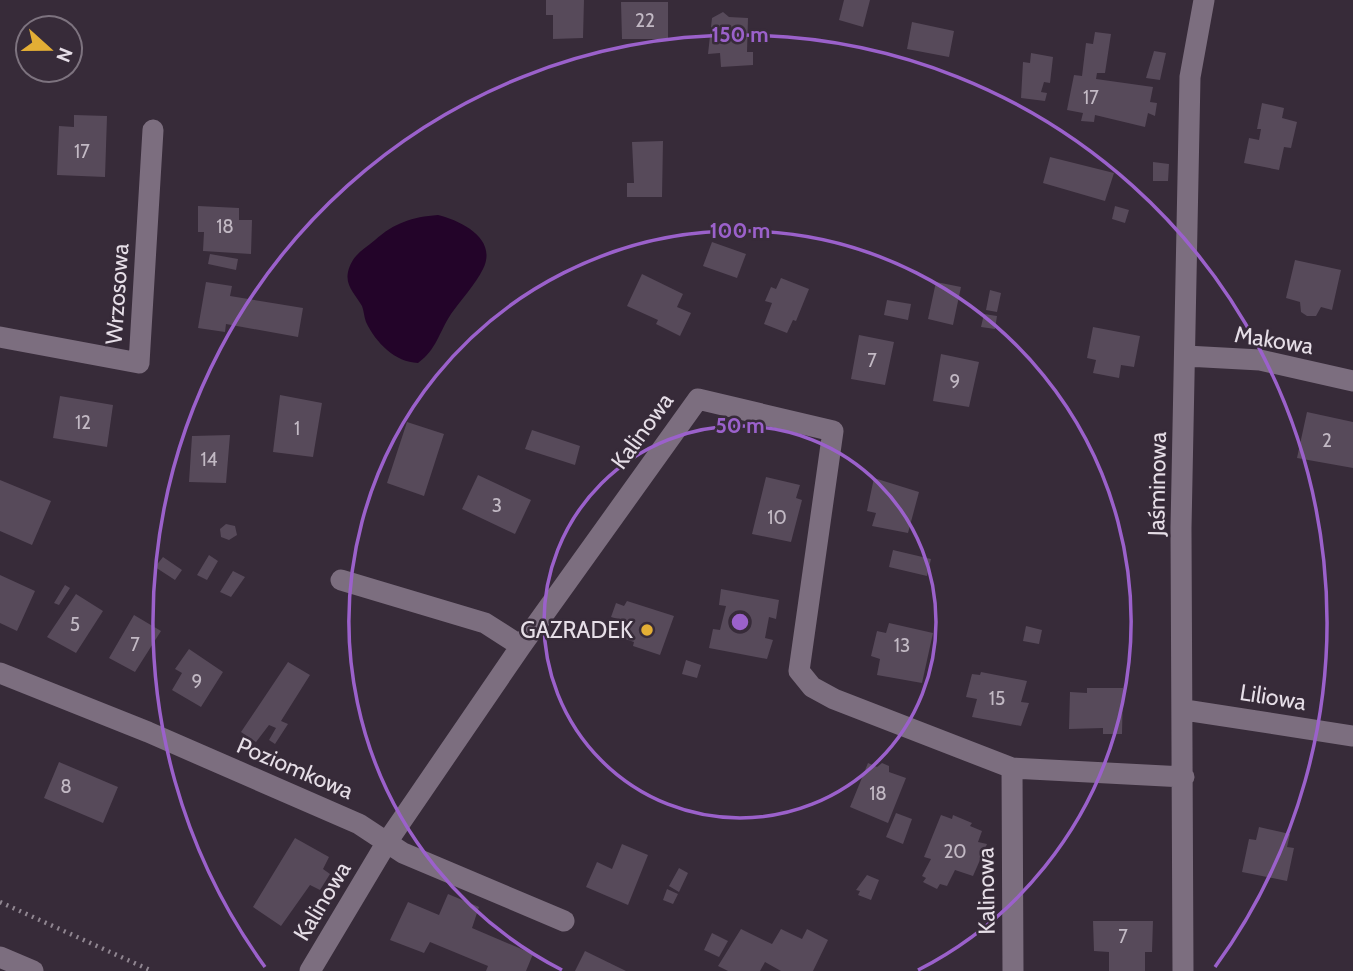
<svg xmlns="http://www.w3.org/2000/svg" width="1353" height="971" font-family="Cabin,sans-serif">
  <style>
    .water { fill: #230429 }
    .building { fill: #574a5a }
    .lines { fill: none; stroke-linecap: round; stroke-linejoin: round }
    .path { stroke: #908691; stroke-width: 4.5; stroke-dasharray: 2 5; stroke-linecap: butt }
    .street { stroke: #7c6e7f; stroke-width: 21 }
    .secondary { stroke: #7c6e7f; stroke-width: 21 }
    .ring { fill: none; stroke: #9b61cb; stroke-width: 3.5 }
    .poi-dot { fill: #e3ae35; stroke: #372b39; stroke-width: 2.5 }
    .labels { text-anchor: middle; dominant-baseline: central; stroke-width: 5; stroke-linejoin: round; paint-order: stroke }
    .number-label { font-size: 19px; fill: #c2b9c4 }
    .street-label { font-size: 23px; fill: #e6dee7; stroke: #372b39 }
    .poi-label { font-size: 23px; fill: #e6dee7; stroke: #372b39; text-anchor: end }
    .centre { fill: #9b61cb; stroke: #372b39; stroke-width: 3.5 }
    .ring-label { font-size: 21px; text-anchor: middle; font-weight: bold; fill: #9b61cb; stroke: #372b39; stroke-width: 5; stroke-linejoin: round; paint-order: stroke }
  </style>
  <rect width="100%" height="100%" fill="#372b39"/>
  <path class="water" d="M438,215C462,221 498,239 483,269C475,285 461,300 451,314C438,334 437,349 418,363C395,362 376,343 366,322C364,317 364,311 362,306C356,295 345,286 348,272C352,255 363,250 375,240C394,223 412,217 438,215Z"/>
  <path class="building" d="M546,0H584L583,38L553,39V15H546Z
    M844,0H870L863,27L839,20Z
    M621,2H668V39H622Z
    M723,12L729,17L748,18L747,52H753V65L721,67L720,53L708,54L712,18Z
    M912,22L954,31L949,57L907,49Z
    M1095,32L1111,34L1105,73H1097L1096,79L1153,87L1150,102L1157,103L1155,116L1148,113L1145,127L1095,115L1094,122L1081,121L1083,113L1067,110L1074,75L1082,76L1086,43L1093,44Z
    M1154,51L1166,53L1160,80L1146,78Z
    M1031,53L1053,57L1050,83L1044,82L1041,92L1047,93L1045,101L1021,98L1023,62L1030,63Z
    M1262,103L1284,108L1282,118L1297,122L1291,148L1284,147L1279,170L1244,163L1249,138L1259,140L1261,129H1257Z
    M74,115L107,116L105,177L57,175L59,126L74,127Z
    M663,141L662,197H627V183H634L632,142Z
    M1050,157L1114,173L1105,201L1043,183Z
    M1153,162L1169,164L1168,181H1153Z
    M198,206L239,208V220H252L251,254L203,251L204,232H198Z
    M1115,206L1129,210L1125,223L1112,219Z
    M712,242L746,254L737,278L703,266Z
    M210,254L238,259L236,270L208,264Z
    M1295,260L1341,270L1332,310L1321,307L1316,316H1307L1301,312L1300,302L1286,298Z
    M642,274L683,294L677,307L691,313L680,336L656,324L658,320L627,306Z
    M781,278L809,289L796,321L793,320L787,333L764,324L772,303L765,301L771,287L776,289Z
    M206,282L232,286L230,296L303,308L298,337L226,324L225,332L198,328Z
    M936,282L961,287L953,325L928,319Z
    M990,290L1001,293L997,312L986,310Z
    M887,300L911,304L908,320L884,315Z
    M984,314L997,316L995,329L981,327Z
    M1093,327L1140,336L1134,367L1121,365L1119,378L1093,373L1096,360L1087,358Z
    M859,335L894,342L885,385L851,379Z
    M941,354L979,362L969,407L933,401Z
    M280,395L322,403L313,457L273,452Z
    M60,396L113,405L107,447L53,438Z
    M1307,412L1353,422V468L1297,458Z
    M407,422L444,434L424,496L387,483Z
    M532,430L580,446L575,465L525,449Z
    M230,435L226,483L189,482L192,436Z
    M478,475L531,500L515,534L462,509Z
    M766,477L800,485L796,498L802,500L791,542L752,534Z
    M874,478L919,492L908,533L872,526L876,513L867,511Z
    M0,480L51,501L32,545L0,531Z
    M226,524L235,526L237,535L229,540L221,537L220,529Z
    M893,550L931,559L927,576L889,567Z
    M209,555L218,561L207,580L197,575Z
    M163,557L182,570L175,580L155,567Z
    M233,571L245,577L231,597L220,592Z
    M0,575L35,591L17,631L0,623Z
    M65,585L70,588L59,605L54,603Z
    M721,589L779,600L776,619L769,617L765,638L773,640L767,659L709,648L713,629L720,630L726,606L719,605Z
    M76,594L103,611L76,653L47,637Z
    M627,601L674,616L660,655L633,646L634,642L622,638L628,622L611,617L616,603L624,606Z
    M134,615L161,631L135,672L109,658Z
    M889,623L933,633L922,683L877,675L880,659L871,656L877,631L886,633Z
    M1026,626L1042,630L1039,644L1023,641Z
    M189,649L223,672L201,707L172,690L182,673L175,669Z
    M686,660L701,665L697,678L682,674Z
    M288,662L310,675L281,721L288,724L275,744L269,740L276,728L269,725L256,742L241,732Z
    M981,672L1027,681L1021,702L1029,703L1021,726L972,717L977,699L966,697L972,674L980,675Z
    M1087,688H1123L1122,734H1103V728L1069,729L1070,692L1087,693Z
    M59,762L118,787L103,823L44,798Z
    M868,763L877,767L882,763L889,766V772L906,778L888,823L850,807Z
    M896,813L912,819L903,844L886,837Z
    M941,815L952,819L953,815L972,823L970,826L982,831L978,842L987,844L973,876L955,870L947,886L940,884L937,889L923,882L926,878L922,876L931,859L924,857Z
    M1259,827L1290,834L1287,847L1294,848L1287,881L1242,872L1249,839L1256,840Z
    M295,838L329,857L323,869L330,874L320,890L310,885L281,926L253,907Z
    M622,844L648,855L628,905L586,887L597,862L612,869Z
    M679,868L688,873L679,892L669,886Z
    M867,875L879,880L871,900L858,895L860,891L856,890Z
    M667,889L678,894L673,904L663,900Z
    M448,894L479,907L472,928L533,954L526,971H486L488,966L430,942L424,953L390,940L408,902L439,915Z
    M1093,921H1153L1152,952H1145V971H1109V952L1094,951Z
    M741,929L772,944L781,929L802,939L807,929L828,940L813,971H781L765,962L760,971H728L718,966Z
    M712,933L728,941L719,957L704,950Z
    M585,951L626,971H575Z"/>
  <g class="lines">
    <path class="path" d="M0,902L152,971"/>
    <path class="street" d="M0,337L139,363L153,130
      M1186,356L1260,360L1353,381
      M341,580L485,623L521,646
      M0,673L148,732L359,824L403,853L564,921
      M1185,710L1353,736
      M1012,768L1013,971
      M310,971L387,842L521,646L698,399L833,431L799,671L812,687L834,699L1012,768L1184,777
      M1183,971L1181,528L1190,77L1204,0"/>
    <path class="secondary" d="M0,957L33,971"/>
  </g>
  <g class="ring">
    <circle cx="740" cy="622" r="196"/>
    <path d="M562 970A391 391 0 1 1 918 970"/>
    <path d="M265 967A587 587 0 1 1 1215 967"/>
  </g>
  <circle class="poi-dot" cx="647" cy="630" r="7"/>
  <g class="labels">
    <g class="number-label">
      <text x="645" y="20">22</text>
      <text x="1091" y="97">17</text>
      <text x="82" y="151">17</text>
      <text x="225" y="226">18</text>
      <text x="872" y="360">7</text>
      <text x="955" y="381">9</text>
      <text x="83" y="422">12</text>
      <text x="297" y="428">1</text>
      <text x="1327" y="440">2</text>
      <text x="209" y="459">14</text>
      <text x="497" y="505">3</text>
      <text x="777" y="517">10</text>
      <text x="75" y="624">5</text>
      <text x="135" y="644">7</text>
      <text x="902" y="645">13</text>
      <text x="197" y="681">9</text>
      <text x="997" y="698">15</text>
      <text x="66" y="786">8</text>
      <text x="878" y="793">18</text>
      <text x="955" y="851">20</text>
      <text x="1123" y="936">7</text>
    </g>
    <g class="street-label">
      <text transform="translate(117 294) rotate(-86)">Wrzosowa</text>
      <text transform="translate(1274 340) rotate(9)">Makowa</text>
      <text transform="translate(642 431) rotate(-54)">Kalinowa</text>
      <text transform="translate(1157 484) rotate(-89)">Jaśminowa</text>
      <text transform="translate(1273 697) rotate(9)">Liliowa</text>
      <text transform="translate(295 768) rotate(23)">Poziomkowa</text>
      <text transform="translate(986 891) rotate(-91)">Kalinowa</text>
      <text transform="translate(322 901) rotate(-59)">Kalinowa</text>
    </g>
    <g class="poi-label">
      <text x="633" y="630">GAZRADEK</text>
    </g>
  </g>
  <circle cx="740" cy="622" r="10" class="centre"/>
  <g class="ring-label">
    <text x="740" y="42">150 m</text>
    <text x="740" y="238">100 m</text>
    <text x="740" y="433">50 m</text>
  </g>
  <g transform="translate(49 49) rotate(111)"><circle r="33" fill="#372b39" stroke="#7d737f" stroke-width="2"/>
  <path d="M0-5L12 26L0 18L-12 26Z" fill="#e3ae35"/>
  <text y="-10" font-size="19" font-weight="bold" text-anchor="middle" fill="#e6dee7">N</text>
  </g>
</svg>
